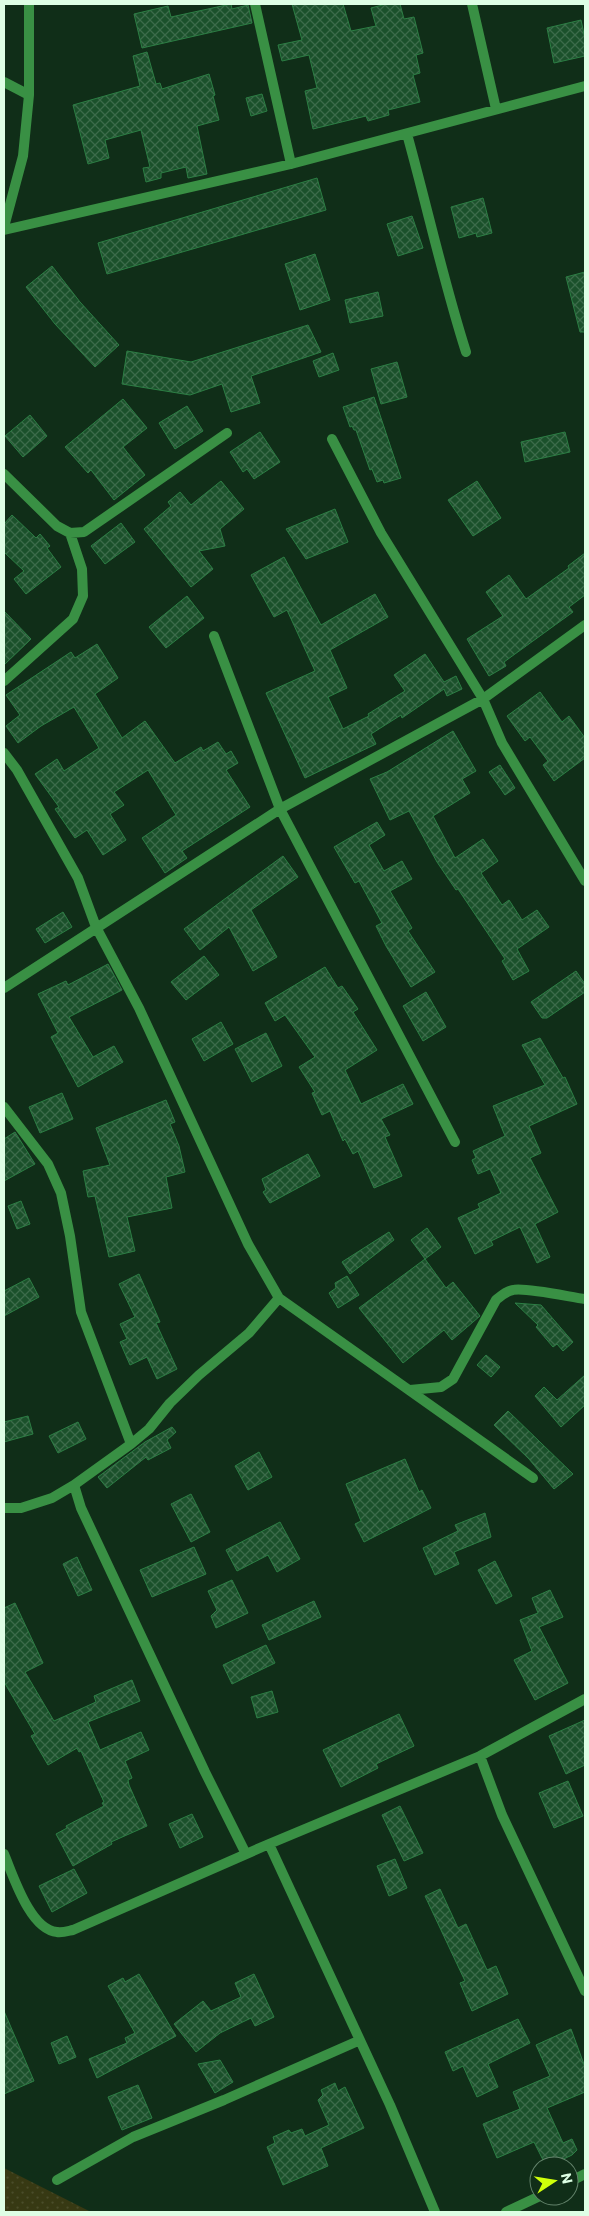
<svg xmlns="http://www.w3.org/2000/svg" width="589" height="2216" font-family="Commissioner,sans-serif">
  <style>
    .grass { fill: url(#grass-dots) }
    .building { fill: url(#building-cross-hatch); stroke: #2c7e44 }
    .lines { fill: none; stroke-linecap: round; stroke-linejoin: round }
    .minor { stroke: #399044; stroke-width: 10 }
  </style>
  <defs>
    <pattern id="grass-dots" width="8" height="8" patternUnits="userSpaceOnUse" patternTransform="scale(1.25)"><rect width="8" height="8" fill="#373913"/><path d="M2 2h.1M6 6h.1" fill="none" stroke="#4a4d2a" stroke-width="1.8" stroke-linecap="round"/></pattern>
    <pattern id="building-cross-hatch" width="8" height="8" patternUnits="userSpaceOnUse" patternTransform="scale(1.25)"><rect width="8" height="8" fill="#1b512b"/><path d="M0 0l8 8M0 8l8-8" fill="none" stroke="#3c6b4a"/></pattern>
  </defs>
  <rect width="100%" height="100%" fill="#102e18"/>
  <path class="grass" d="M4,2168L91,2212H4Z"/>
  <path class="building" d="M231,4L232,9L248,5L252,23L142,48L134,14L168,6L171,17Z
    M292,4H343L351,31L376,26L371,8L386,4H400L404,19L414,17L423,53L416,55L420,73L413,75L420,102L388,110L389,115L368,121L366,116L313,129L305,91L317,88L309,55L282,61L278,45L302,40Z
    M581,20L585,39V56L554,63L547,28Z
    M147,52L156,84L160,83L162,89L209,74L215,95L213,96L219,120L197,126L207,174L188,178L186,167L161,173V178L146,182L143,168L150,167L141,130L105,140L109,158L88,164L73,105L140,86L133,56Z
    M262,94L267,111L251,116L246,98Z
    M317,178L326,210L107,274L98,243Z
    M483,198L492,233L477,237L476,233L459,238L451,207Z
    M412,216L423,248L398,256L387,224Z
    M315,254L330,300L300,310L285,264Z
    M52,266L80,302L119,345L95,367L55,324L26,287Z
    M585,272V332H580L566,277Z
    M378,292L383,316L350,323L345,300Z
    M308,325L321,352L251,376L260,403L231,412L222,384L190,395L122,384L127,351L191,362Z
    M333,353L339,370L319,377L313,361Z
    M397,362L407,397L381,404L371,369Z
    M374,397L401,478L384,483L383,480L377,482L372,469L370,470L356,430H354L352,426L350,427L343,407Z
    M123,399L147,428L123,447L145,475L114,500L91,470L88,473L65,447Z
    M187,406L203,431L175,449L159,423Z
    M30,415L47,436L23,457L5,436Z
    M260,432L280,462L254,479L247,469L243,472L230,452Z
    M565,432L570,452L525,462L521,442Z
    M221,481L244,509L220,529L225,546L199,551L213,569L191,587L144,529L171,506L168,502L180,492L191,505Z
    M477,481L501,518L473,536L448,500Z
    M335,509L348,542L306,559L286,529Z
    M12,515L36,538L40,534L50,546L47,548L61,567L26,594L14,579L24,571L4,552V524Z
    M121,523L135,542L105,564L91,546Z
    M585,553V595L569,607L573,612L504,662L506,666L489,676L467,639L503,616L486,592L509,575L526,599L569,568L568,566Z
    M284,557L321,625L375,594L388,617L330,650L347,688L328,697L343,729L369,716L368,714L405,691L394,675L425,654L444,682L456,676L462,689L447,696L444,689L402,718L401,715L371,734L376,744L305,778L266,693L315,671L287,610L274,617L251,575Z
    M187,596L204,618L166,648L149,627Z
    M4,611L31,639L4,665Z
    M97,644L118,678L95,694L122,738L145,721L175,763L201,747L203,751L218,742L226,754L231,751L238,763L226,770L250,807L182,851L187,858L165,873L142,838L176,815L148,770L114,792L124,805L110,814L126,840L103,855L87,830L75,838L55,809L59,807L35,774L57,759L64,771L99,748L74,707L41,726L18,743L6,726L20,715L6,695L71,652L75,658Z
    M540,692L562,722L569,716L585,738V758L554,781L543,765L548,761L530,737L525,741L507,716Z
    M453,731L476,771L462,779L470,793L433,816L455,858L483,839L498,861L481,873L502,905L509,900L522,920L537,910L549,927L517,949L529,971L513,980L502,961L505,959L458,889L456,890L437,862L409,811L390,820L370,779L387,772Z
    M500,765L515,788L505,795L489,772Z
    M377,822L385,835L369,845L384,871L402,861L412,879L390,891L412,928L408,931L435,972L411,987L386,946L376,926L382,923L359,881L355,883L334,847Z
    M283,856L298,877L251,910L277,957L253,971L229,927L200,950L184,929Z
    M63,912L72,927L45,943L36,929Z
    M204,956L219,975L186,1000L171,982Z
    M108,964L122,990L69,1017L93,1057L114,1046L123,1062L78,1087L51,1037L58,1033L38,994L66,981L68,985Z
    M325,967L338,988L342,986L358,1009L353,1012L377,1050L345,1070L361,1104L403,1084L413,1104L381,1119L390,1135L385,1137L402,1176L374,1188L358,1151L353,1154L345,1139L343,1141L330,1111L322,1115L312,1093L315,1092L299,1067L315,1057L285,1015L275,1021L265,1003Z
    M576,971L585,984V992L547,1018H542L531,1002Z
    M426,992L446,1027L423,1041L403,1006Z
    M221,1022L233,1044L204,1061L192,1039Z
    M266,1033L282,1066L252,1082L235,1049Z
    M540,1038L563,1078L565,1077L577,1104L529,1126L541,1153L530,1158L558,1212L535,1224L550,1257L537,1263L520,1227L491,1241L493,1245L475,1254L458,1218L480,1208L478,1204L501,1193L490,1169L478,1174L472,1160L476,1158L473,1151L505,1136L493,1106L545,1085L522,1045Z
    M62,1093L73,1119L40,1133L29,1107Z
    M166,1100L175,1122L170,1124L179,1146L185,1172L166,1177L172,1208L127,1217L135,1251L109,1257L95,1196L88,1197L83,1171L110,1165L96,1128Z
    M15,1132L35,1164L4,1181V1139Z
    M308,1154L320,1176L270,1203L263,1192L266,1190L262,1179Z
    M21,1201L30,1224L17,1229L8,1206Z
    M427,1228L441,1247L425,1259L411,1240Z
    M389,1232L394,1240L350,1274L342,1262Z
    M425,1259L446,1288L453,1282L480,1316L452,1340L444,1330L403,1363L359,1308Z
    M139,1274L160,1322L156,1323L177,1369L157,1379L147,1357L130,1365L120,1342L127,1339L120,1324L135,1317L119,1284Z
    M347,1276L359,1295L338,1308L329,1293L336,1288L335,1283Z
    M29,1278L39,1297L4,1316V1291Z
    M515,1303L541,1305L573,1342L563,1351L557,1344L553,1347L536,1327L538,1325Z
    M486,1355L500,1367L491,1377L477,1365Z
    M585,1375V1405L561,1427L535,1396L544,1387L557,1400Z
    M508,1411L573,1474L554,1489L529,1459L494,1425Z
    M28,1416L33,1434L4,1442V1422Z
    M78,1422L86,1439L58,1453L49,1436Z
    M172,1427L176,1432L167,1440L171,1448L148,1460L146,1457L107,1488L98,1477L145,1442Z
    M259,1452L272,1477L248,1490L235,1466Z
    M405,1459L419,1492L422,1490L431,1508L364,1542L355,1524L361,1521L346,1484Z
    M191,1494L210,1532L191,1542L171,1504Z
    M485,1513L491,1537L454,1552L459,1564L435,1575L423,1548L458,1531L455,1525Z
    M280,1522L300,1559L277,1572L268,1555L237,1571L226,1550Z
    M194,1547L206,1574L152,1597L140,1570Z
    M77,1557L92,1590L78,1596L63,1564Z
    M495,1561L512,1596L496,1604L478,1570Z
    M232,1580L248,1613L216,1628L211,1616L217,1610L208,1591Z
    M550,1590L563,1617L539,1627L568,1683L535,1700L514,1660L532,1651L520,1620L538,1613L532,1598Z
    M314,1601L321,1617L269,1640L262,1625Z
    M15,1603L43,1663L25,1672L54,1721L96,1702L94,1696L132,1680L140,1701L88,1722L100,1750L141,1732L149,1750L125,1761L132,1778L128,1780L129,1785L147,1826L111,1842L112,1844L73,1866L56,1834L67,1828L66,1826L104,1806L102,1803L104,1802L81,1751L79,1752L77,1748L48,1765L31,1736L35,1734L4,1682V1608Z
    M266,1645L275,1663L232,1684L223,1665Z
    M272,1691L278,1712L257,1718L251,1697Z
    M399,1714L414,1746L376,1764L378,1768L341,1787L323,1750Z
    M585,1720V1765L566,1774L549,1736Z
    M568,1781L583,1816L554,1828L539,1793Z
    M400,1806L423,1853L404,1861L382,1815Z
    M192,1814L203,1837L180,1848L169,1824Z
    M395,1859L407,1888L389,1896L377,1866Z
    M74,1869L87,1893L52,1912L39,1886Z
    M440,1889L458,1928L466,1924L487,1970L496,1966L508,1994L472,2011L460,1983L465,1981L425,1896Z
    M139,1974L176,2036L97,2078L89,2059L127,2043L125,2038L135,2033L108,1986L123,1978L125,1982Z
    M254,1974L274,2017L255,2026L251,2018L220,2033L196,2052L174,2024L203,2001L211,2011L241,1997L235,1983Z
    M4,2011L34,2081L4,2094Z
    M518,2019L530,2043L488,2064L498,2087L477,2097L463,2066L453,2071L445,2052Z
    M571,2029L585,2067V2092L547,2108L563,2143L572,2139L577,2150L572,2155L549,2166H546L534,2142L497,2158L483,2124L520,2109L513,2092L550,2076L536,2045Z
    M67,2036L76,2057L59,2064L51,2043Z
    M220,2060L233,2082L215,2093L198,2064Z
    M335,2083L338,2091L345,2087L364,2128L321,2148L328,2166L283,2185L267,2147L275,2143L273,2137L289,2130L291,2133L302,2129L305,2136L329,2125L318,2100L323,2095L321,2090Z
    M138,2085L152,2118L122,2130L108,2097Z"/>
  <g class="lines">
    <path class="minor" d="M255,4L291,164
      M472,4L496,109
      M4,82L29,95
      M407,134C427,206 443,280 466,352
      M4,227L23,156L29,95V4
      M4,230L291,164L585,86
      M332,439L381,533L483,699L502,743L585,881
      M4,474L57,526L70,533L84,532L227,433
      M214,636L280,809L455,1142
      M4,681L73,619L83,596L82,569L70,533
      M4,753L17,770L78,878L96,927L139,1008L248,1244L279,1298L533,1478
      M4,988L280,809L483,699L585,625
      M4,1107L48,1164L61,1193L70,1236L81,1312L131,1444
      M410,1390L441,1387L453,1379L496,1300C501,1296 506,1291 513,1290C525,1287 570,1297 585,1299
      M74,1485L81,1508L205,1772L246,1854
      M4,1508H21L52,1498L74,1485L131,1444L149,1429L170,1403L199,1375L249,1333L279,1298
      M480,1756L502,1815L585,1991
      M269,1844L390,2105L435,2212
      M4,1854C13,1875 30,1930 57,1932C62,1933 68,1931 73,1930L269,1844L480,1756L585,1699
      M57,2180L133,2137L224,2100L358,2041
      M569,2182L585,2174
      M506,2212L540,2196"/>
  </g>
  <rect width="589" height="2216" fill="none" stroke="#deffe5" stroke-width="10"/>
  <g transform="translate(554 2181) rotate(78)"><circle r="24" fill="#102e18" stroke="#62826a"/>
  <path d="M0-4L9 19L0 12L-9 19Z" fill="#cfff0a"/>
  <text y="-8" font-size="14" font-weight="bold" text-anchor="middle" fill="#deffe5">N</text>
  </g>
</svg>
